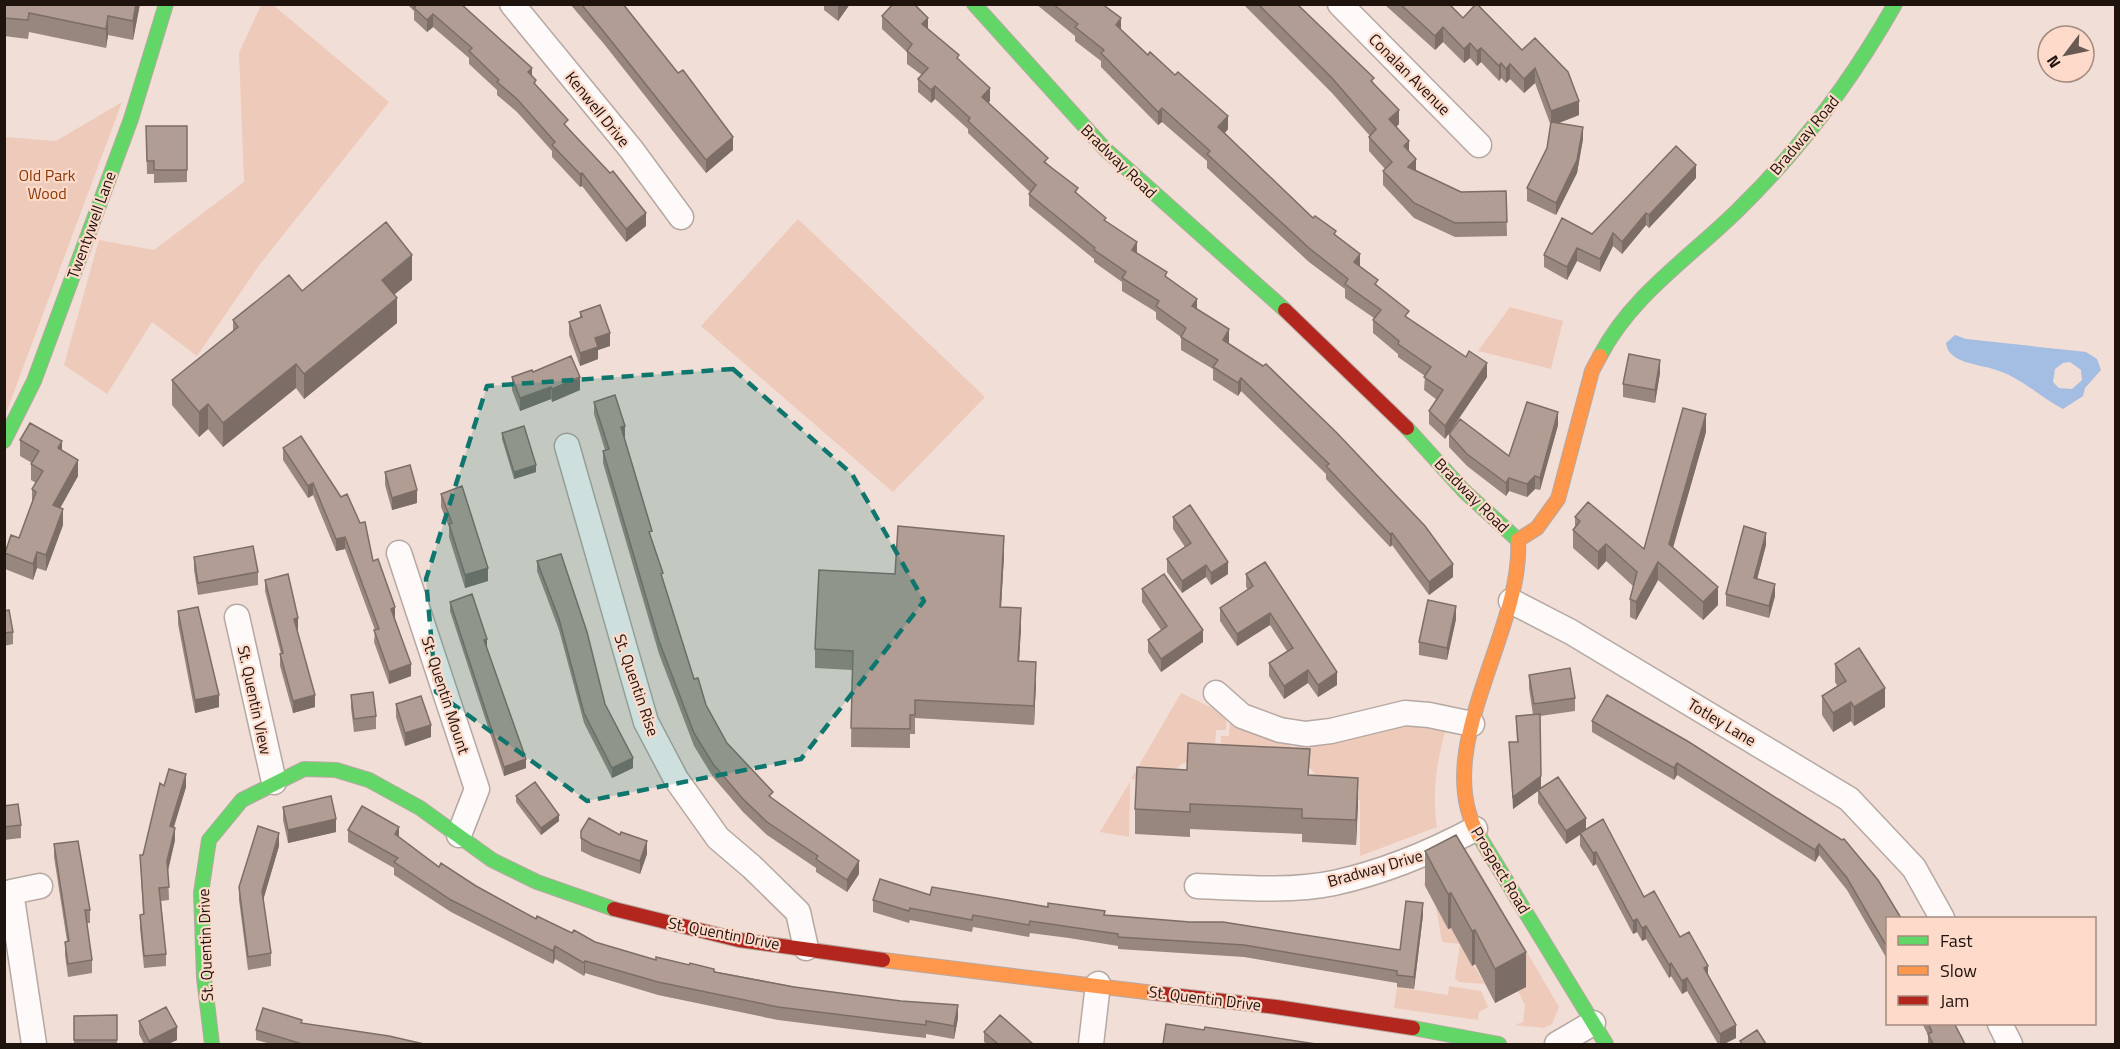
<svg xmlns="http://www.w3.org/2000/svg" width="2120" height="1049" font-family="'Titillium Web',sans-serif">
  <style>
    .green { fill: #eecaba }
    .water { fill: #a4bde2; fill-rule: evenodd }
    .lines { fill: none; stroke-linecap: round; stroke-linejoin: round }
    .street-casing { stroke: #b6a8a2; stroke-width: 27 }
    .fast-casing { stroke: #b6a8a2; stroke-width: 16 }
    .slow-casing { stroke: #b6a8a2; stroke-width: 16 }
    .jam-casing { stroke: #b6a8a2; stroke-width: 16 }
    .street { stroke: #fdfaf9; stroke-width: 24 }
    .fast { stroke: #63d668; stroke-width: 14 }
    .slow { stroke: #ff974d; stroke-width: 14 }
    .jam { stroke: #b3261e; stroke-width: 14 }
    .wall { fill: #98877e }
    .shaded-wall { fill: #7c6e67 }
    .building { fill: #b19d93; stroke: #7c6e67; stroke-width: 1.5 }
    .marked { fill: #0f766e; fill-opacity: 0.2; stroke: #0f766e; stroke-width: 4.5; stroke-dasharray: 12 8; stroke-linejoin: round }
    .labels { text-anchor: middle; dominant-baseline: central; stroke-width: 4.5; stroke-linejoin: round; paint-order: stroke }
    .street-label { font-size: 16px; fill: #1e130d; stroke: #fddaca }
    .park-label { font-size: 16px; fill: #8a3906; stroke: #fddaca }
  </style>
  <rect width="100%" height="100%" fill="#f1ded6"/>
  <path class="green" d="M261,5H273L389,102L260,264L197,356L152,322L107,394L64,365L99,240L154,250L244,182L239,53Z
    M122,102L5,416V137L56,141Z
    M798,219L985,397L893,492L701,326Z
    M1510,307L1563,321L1551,369L1478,351Z
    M1181,693L1227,715L1226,730H1216L1214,762C1182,759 1184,761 1162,782L1131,779Z
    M1230,717L1293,747C1328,738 1415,710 1445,732C1436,765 1432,793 1437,827L1360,856V800L1333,796L1310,768L1220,761L1221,736H1229Z
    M1130,782L1129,837L1100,832Z
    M1471,857L1559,1007L1552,1024L1544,1028L1515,1025L1523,1022L1525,1005L1518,991L1525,987L1456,870L1425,886L1423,883Z
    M1436,907L1448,929L1451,928L1485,984L1458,982L1455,978L1460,944L1442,942Z
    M1449,986L1481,991L1488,1007L1479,1012L1478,1020L1394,1008L1397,987L1448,995Z"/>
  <path class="water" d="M1955,335L1966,339L2086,352L2097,359L2101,370L2085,388L2083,396L2063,409C2037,395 2021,377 1993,369C1978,364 1948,363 1946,343ZM2070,362L2081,370L2082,380L2072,389L2059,388L2053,382L2055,369L2063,363Z"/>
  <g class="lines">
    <defs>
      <path id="street" d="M512,4L631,149L681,217
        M1340,4L1479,145
        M567,446L646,722L676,779L718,838L752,867L798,912L806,948
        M399,553L477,789L459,835
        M1511,601L1571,632L1849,799L1914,868L1942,918
        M237,617L274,782
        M1216,693L1242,716L1280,730L1306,734L1331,731L1405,713L1429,715L1472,724
        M1197,886C1242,888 1290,892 1334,883C1384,872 1430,853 1475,829
        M2000,1024L2010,1044
        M34,1044L11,892L40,886
        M1091,1044L1098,984
        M1557,1044L1593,1023"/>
      <path id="fast" d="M974,4L1105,149L1285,310
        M1600,356C1631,296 1689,258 1737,211C1800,150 1852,80 1895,4
        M1407,428L1464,491L1518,540
        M4,441L34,381L131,119L166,4
        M1479,836L1606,1044
        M1413,1028L1499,1044
        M212,1044L204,978L201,893L209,840L242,800L304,769L336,770L369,780L420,808L492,860L537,882L614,909"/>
      <path id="slow" d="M1518,540L1537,528L1558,499L1592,371L1600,356
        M1479,836C1428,751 1524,631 1518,540
        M883,960L1154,993"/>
      <path id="jam" d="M1285,310L1407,428
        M614,909L739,940L883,960
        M1154,993L1276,1007L1413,1028"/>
    </defs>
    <use href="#street" class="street-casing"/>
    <use href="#fast" class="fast-casing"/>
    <use href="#slow" class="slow-casing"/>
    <use href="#jam" class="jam-casing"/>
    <use href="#street" class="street"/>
    <use href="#fast" class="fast"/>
    <use href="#slow" class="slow"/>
    <use href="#jam" class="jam"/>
  </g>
  <path class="wall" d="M4,4H140L133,40L108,35L106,48L29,32L28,39L4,36Z
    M407,4H461L532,76L536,85L568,128L646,226L626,242L582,186L580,187L552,157V151L517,112L497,95V90L469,64V58L433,27L427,32L414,20V11Z
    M570,4H623L733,150L706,173L604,44Z
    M824,4H850L838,21L824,10Z
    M1036,4H1102L1121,30L1228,129L1225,133L1313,218L1336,235L1360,267L1409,319L1487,377L1445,439L1429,424V411L1437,400L1424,390L1425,376L1398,357V354L1373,333V320L1374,318L1345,298V289L1309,262L1207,168V161L1162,122L1158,125L1101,67V61L1075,41V36Z
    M1243,4H1297L1374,83L1399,124L1396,127L1409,152L1416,170L1461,192L1506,191L1507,236L1455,237L1414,218L1383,185V171L1385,169L1369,151V137L1370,136L1332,93Z
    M1384,4H1449L1463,18L1476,4L1579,115L1559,123L1583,139L1577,173L1556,215L1527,201V188L1547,148L1551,126L1535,83L1524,93L1510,79L1506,83L1501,78L1499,81L1481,62L1477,66L1470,58L1464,63L1443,42L1435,50Z
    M882,16L928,29L959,60L990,101L988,103L1048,164L1106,221L1137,253L1167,277L1229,342L1228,344L1453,577L1429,595L1392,545L1390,547L1326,479V474L1241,391L1238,396L1213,380V369L1181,350V337L1156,319V312L1122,291V282L1094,262V259L1029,206V194L1030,192L968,133V129L935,99L931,103L918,92V79L922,75L907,64V52L882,29Z
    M146,126H187V182L154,183V174H147Z
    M1696,178L1649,228L1646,225L1622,254L1613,246L1600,272L1577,261L1567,280L1544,267V255L1592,234Z
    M412,280L394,295L397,323L304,399L296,388L223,447L208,429L199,437L172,405V380L233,331V320L302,291Z
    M580,312L610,346L598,350V359L580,366L569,335V322L580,318Z
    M533,372L580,390L552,402L551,399L520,411L512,390V377Z
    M1660,373L1655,403L1623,397V384Z
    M594,402L625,438L624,439L663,583L694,679L706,705L727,743L773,799L859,874L847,892L816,872V868L767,835L743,812L713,777L694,746L659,654L603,463V451L605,450L594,414Z
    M1558,425L1540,490L1535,489L1527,497L1509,491L1506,496L1467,466L1449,447V434L1509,456Z
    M1706,432L1673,547L1718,605L1703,620L1658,580L1636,620L1630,617V599L1633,586L1606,561L1598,570L1573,548V530L1575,527V517L1644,549Z
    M502,433L536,472L514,479L502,439Z
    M301,436L373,561L395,619L411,676L389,684L374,642L375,630L345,549L336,551L313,495L308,498L283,460V448Z
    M20,440L62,450L78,476L60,508L63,525L46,571L37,568L33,580L5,569V553L19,538L32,503V489L36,483L31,480V464L32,463L20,456Z
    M385,472L417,503L392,510L385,485Z
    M441,494L488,581L465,588L449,537V527L441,507Z
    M1173,517L1228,574L1211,585L1206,577L1182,593L1167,572V559L1185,547L1173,529Z
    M1766,545L1757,579L1775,596L1769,618L1726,606V594Z
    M1004,555L1001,607L1021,627L1019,661L1036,681L1034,725L915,718V734H910V748L851,747L852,670L815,668V649L895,574Z
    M194,557L258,572V585L198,595L194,570Z
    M537,561L605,704L633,768L612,778L584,723L559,630L537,571Z
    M1246,574L1337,685L1318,697L1308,683L1284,699L1269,676V663L1287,651L1270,625L1237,646L1220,621V608L1248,590L1246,587Z
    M265,580L298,629L297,630L315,707L293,713L280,666V654H281L265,591Z
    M1142,589L1203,642L1161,672L1148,652V640L1161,630L1142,602Z
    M450,602L487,648H486L526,768L504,776L450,611Z
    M4,611L13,632V644L4,646Z
    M178,611L219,707L195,713L178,624Z
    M1456,619L1447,660L1419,655V642Z
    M1835,664L1885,707L1854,726L1851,721L1833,732L1822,715V696L1838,687L1835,682Z
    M1529,675L1575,698V711L1540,716L1541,788L1586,830L1680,937L1708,975L1736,1038L1724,1044H1718L1687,991L1682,994L1671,976L1669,978L1646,939L1642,941L1637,932L1633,934L1596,864L1593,866L1580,846V834L1566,844L1538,803V790L1513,809L1509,742H1517L1516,716L1533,715L1529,688Z
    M351,695L376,716V729L354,732L351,708Z
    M396,704L431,737L405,746L396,717Z
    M1592,721L1842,840L1887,918V959L1847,890L1819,855L1815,862L1677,775L1674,780L1592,732Z
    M1309,775L1358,803L1356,845L1302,842V834L1190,829V837L1135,834V809Z
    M164,786L186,787L174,827L175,840L168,871L169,900L161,901L166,954V966L144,968L140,928V915L143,914L140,855H143Z
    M516,796L559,821L541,835L516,802Z
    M4,806L21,825V838L4,840Z
    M283,807L336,832L288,843L283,820Z
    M348,830L399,837L439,867L536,919L595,942L656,960L958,1018L954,1039L926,1034V1038L891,1034L778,1020L658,995L585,973L584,976L555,959L553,964L451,912L394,875V868L348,842Z
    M581,831L620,835L647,854L640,874L593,857L581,851Z
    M54,844L90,910V923H87L92,960V973L68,977L65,955V942L67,941L54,857Z
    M279,846L263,900L271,953V966L248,970L239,900V887Z
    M1425,851L1526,987L1495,1003L1475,964L1472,966L1451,928L1448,929L1425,886Z
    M930,895L1048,907L1105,915L1400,950L1423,915L1414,989L1397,987V983L1244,957L1118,949V946L1069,938L1030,933L1029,937L973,927L972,932L910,920L909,923L873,912V900Z
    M117,1015V1044H74V1016Z
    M139,1021L177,1040L168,1044H144L139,1034Z
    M1922,1023H1954L1965,1044H1928V1035Z
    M302,1024L424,1044H271L256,1040V1030Z
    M984,1032L1033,1044H987L984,1042Z"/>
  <path class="shaded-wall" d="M136,4H140L133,40V21Z
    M839,4H850L838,21V5Z
    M433,14V27L427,32V20Z
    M108,16V35L106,48V29Z
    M928,18V31L922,24Z
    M1121,18V32L1116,25Z
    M1443,27V42L1435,50V36Z
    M1470,43V58L1464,63V49Z
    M1481,48V62L1477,66V51Z
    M1501,63V78L1499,81V66Z
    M1510,64V79L1506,83V69Z
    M532,68V81L528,72Z
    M1535,68V83L1524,93V79Z
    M935,86V99L931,103V90Z
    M990,88V101L982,110V97Z
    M1579,101V115L1551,126V111Z
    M1162,108V122L1158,125V112Z
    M1399,110V124L1389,133V119Z
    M1228,116V129L1218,141V127Z
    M1583,127V139L1577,173L1556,215V203Z
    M733,137V150L706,173V160Z
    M1409,141V155L1404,146Z
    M1416,159V173L1408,167Z
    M1696,165V178L1649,228V215Z
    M582,173V186L580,187V174Z
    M646,213V226L626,242V229Z
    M1646,213V225L1622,254V242Z
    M1613,233V246L1600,272V259Z
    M1137,242V255L1132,250Z
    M1577,248V261L1567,280V267Z
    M1360,254V268L1354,262Z
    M412,255V280L382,304V280Z
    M397,298V323L304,399V374Z
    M1197,299V312L1192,306Z
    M1229,329V342L1223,353V340Z
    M610,333V346L598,350V359L580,366V353L595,338Z
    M1660,360V373L1655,403V390Z
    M1487,363V377L1445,439V426Z
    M296,364V388L223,447V423Z
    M580,377V390L552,402V389Z
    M1241,378V391L1238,396V383Z
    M551,387V399L520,411V398Z
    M208,404V429L199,437V412Z
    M1558,412V425L1540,490V478Z
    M1706,414V432L1669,562V544Z
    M625,426V438L621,440V427Z
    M62,441V457L58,448Z
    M78,460V476L53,521V505Z
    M536,465V472L514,479V472Z
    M1535,476V489L1527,497V484Z
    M1509,478V491L1506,496V483Z
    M313,483V495L308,498V486Z
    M417,490V503L392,510V498Z
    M63,509V525L46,571V555Z
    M1392,533V545L1390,547V534Z
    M1766,533V545L1754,591V578Z
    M1004,536V555L1000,626V607Z
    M345,537V549L336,551V539Z
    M1606,544V561L1598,570V552Z
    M37,552V568L33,580V564Z
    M1228,562V574L1211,585V573Z
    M1658,562V580L1636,620V602Z
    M1453,564V577L1429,595V582Z
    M1206,565V577L1182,593V581Z
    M488,568V581L465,588V575Z
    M1775,584V596L1769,618V606Z
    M1718,587V605L1703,620V602Z
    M1456,606V619L1447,660V648Z
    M395,607V619L391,621V609Z
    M1021,608V627L1018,680V661Z
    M1270,613V625L1237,646V634Z
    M298,618V629L294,631V619Z
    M1203,630V642L1161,672V659Z
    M487,639V648L484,649V640Z
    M1036,662V681L1034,725V706Z
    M411,664V676L389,684V672Z
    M1308,670V683L1284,699V686Z
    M1337,672V685L1318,697V685Z
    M1885,688V707L1854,726V707Z
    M219,695V707L195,713V700Z
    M315,695V707L293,713V701Z
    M1851,702V721L1833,732V713Z
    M431,725V737L405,746V733Z
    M633,758V768L612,778V768Z
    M526,759V768L504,776V767Z
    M1677,763V775L1674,780V768Z
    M186,774V787L170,839V826Z
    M1541,776V789L1513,809V797Z
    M1358,778V803L1356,845V820Z
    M559,815V821L541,835V828Z
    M1586,818V831L1566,844V831Z
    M336,819V832L288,843V830Z
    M399,827V840L395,834Z
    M175,828V840L167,874V861Z
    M279,833V846L262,904V891Z
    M647,841V854L640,874V861Z
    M1819,844V855L1815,862V850Z
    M1596,852V864L1593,866V853Z
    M859,861V874L847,892V880Z
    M1451,893V928L1448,929V894Z
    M1423,903V915L1414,989V977Z
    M1637,919V932L1633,934V921Z
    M1646,926V939L1642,941V928Z
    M1475,930V964L1472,966V931Z
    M555,946V959L553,964V951Z
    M1526,952V987L1495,1003V969Z
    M585,961V973L584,976V963Z
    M1671,963V976L1669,978V965Z
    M1708,966V979L1704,968Z
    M1687,978V991L1682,994V981Z
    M958,1005V1018L954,1039V1026Z
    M1736,1025V1038L1724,1044H1720V1034Z
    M177,1027V1040L168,1044H149V1041Z"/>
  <path class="building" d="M4,4H136L133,21L108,16L106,29L29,13L28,20L4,18Z
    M417,4H461L532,68L528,72L536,80L534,83L568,120L564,124L610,173L613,171L646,213L626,229L582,173L580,174L552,145L555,142L517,99L497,82L499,80L469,51L472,48L433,14L427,20L414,8Z
    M581,4H623L678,73L683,70L733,137L706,160L604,32Z
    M893,4H914L928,18L922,24L959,55L957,58L990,88L982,97L1048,158L1044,162L1078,188L1075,192L1106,218L1104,220L1137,242L1132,250L1167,272L1165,276L1197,299L1192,306L1229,329L1223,340L1263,366L1266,364L1337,433L1425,526L1453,564L1429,582L1392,533L1390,534L1326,466L1329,464L1241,378L1238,383L1213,367L1218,360L1181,337L1186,328L1156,306L1159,301L1122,278L1126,272L1094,250L1095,248L1029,194L1036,185L968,121L970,118L935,86L931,90L918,79L928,68L907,51L912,44L882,16Z
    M1053,4H1102L1121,18L1116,25L1148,55L1150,52L1175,75L1178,72L1228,116L1218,127L1313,218L1315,216L1336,231L1334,234L1360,254L1354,262L1378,280L1375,284L1409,311L1405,316L1466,357L1469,351L1487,363L1445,426L1429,411L1443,390L1424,377L1431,367L1398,344L1399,341L1373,320L1381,310L1345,284L1348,279L1309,248L1207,154L1210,151L1162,108L1158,112L1101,53L1104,50L1075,27L1078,24Z
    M1258,4H1297L1374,78L1371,81L1399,110L1389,119L1409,141L1404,146L1416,159L1408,167L1461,192L1506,191L1507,222L1455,223L1414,203L1383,171L1392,162L1369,137L1376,129L1332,78Z
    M1400,4H1449L1463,18L1476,4H1477L1522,50L1535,38L1568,72L1579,101L1551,111L1535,68L1524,79L1510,64L1506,69L1501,63L1499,66L1481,48L1477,51L1470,43L1464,49L1443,27L1435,36Z
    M1551,122L1583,127L1577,160L1556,203L1527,188L1547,148Z
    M146,126H187V170H154V161H147Z
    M1676,146L1696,165L1649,215L1646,213L1622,242L1613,233L1600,259L1577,248L1567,267L1544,255L1562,218L1592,234Z
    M386,222L412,255L382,280L397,298L304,374L296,364L223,423L208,404L199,412L172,380L238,327L233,320L289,275L302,291Z
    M600,305L610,333L595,338L598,347L580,353L569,322L582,317L580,312Z
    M1629,354L1660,360L1655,390L1623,384Z
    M571,356L580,377L552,389L551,387L520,398L512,377L532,370L533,372Z
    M615,395L625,426L621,427L652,531L649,532L663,573L661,574L694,679L698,678L706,705L727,743L773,792L769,796L859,861L847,880L816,859L818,856L767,822L743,799L713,764L694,733L659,641L603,451L609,449L594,402Z
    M1527,402L1558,412L1540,478L1535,476L1527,484L1509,478L1506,483L1467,454L1449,434L1460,419L1509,456Z
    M1683,408L1706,414L1669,544L1718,587L1703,602L1658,562L1636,602L1630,599L1637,572L1606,544L1598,552L1573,530L1580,521L1575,517L1588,502L1644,549Z
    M30,423L62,441L58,448L78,460L53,505L63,509L46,555L37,552L33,564L5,553L11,535L19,538L36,492L32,489L43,471L31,464L39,451L20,440Z
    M524,426L536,465L514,472L502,433Z
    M301,436L341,497L347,494L360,523L365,522L373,561L378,559L395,607L391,609L411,664L389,672L374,630L379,629L345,537L336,539L313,483L308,486L283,448Z
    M410,465L417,490L392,498L385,472Z
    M462,486L488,568L465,575L449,524L452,523L441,494Z
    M1190,505L1228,562L1211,573L1206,565L1182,581L1167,559L1191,543L1173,517Z
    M898,526L1004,536L1000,607L1021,608L1018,661L1036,662L1034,706L915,700V715H910V729L851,728L853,651L815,649L819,570L895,574Z
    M1744,526L1766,533L1754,578L1775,584L1769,606L1726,594Z
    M253,546L258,572L198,583L194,557Z
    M561,554L587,632L605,704L633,758L612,768L584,713L559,619L537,561Z
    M1265,562L1337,672L1318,685L1308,670L1284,686L1269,663L1293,648L1270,613L1237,634L1220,608L1253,586L1246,574Z
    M288,574L298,618L294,619L315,695L293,701L280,654L283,653L265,580Z
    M1164,574L1203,630L1161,659L1148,640L1167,626L1142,589Z
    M472,594L487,639L484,640L526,759L504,767L450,602Z
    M1428,600L1456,606L1447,648L1419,642Z
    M198,607L219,695L195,700L178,611Z
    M9,610L13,632L4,633V611Z
    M1859,648L1885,688L1854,707L1851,702L1833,713L1822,696L1846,681L1835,664Z
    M1570,668L1575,698L1534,704L1529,675Z
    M373,692L376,716L354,719L351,695Z
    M1607,695L1689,742L1842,840L1844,839L1878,880L1901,918H1887V947L1847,878L1819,844L1815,850L1677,763L1674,768L1592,721Z
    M421,696L431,725L405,733L396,704Z
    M1540,714L1541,776L1513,797L1509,742H1518L1516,716Z
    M1188,743L1310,749L1308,775L1358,778L1356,820L1302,818V809L1240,806L1190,804V812L1135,809L1137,767L1187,770Z
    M169,769L186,774L170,826L175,828L167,861L169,887L159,888L166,954L144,956L140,915L144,914L140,855H143L160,783L164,786Z
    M1558,777L1586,818L1566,831L1538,790Z
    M535,782L559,815L541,828L516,796Z
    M331,796L336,819L288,830L283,807Z
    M18,804L21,825L4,827V806Z
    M362,806L399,827L395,834L439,867L441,863L476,886L536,919L537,916L572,933L574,930L595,942L656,960V957L689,965L690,963L714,969V972L794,987L901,1001L958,1005L954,1026L926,1021V1025L891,1021L778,1007L658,982L585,961L584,963L555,946L553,951L451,900L394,862L398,858L348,830Z
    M589,818L620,835L621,832L647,841L640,861L593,845L581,838V831Z
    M1603,819L1644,897L1654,891L1680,937L1689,932L1708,966L1704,968L1736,1025L1720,1034L1687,978L1682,981L1671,963L1669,965L1646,926L1642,928L1637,919L1633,921L1596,852L1593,853L1580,833Z
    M258,826L279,833L262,891L271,953L248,957L239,887Z
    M1456,835L1526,952L1495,969L1475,930L1472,931L1451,893L1448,894L1425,851Z
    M78,841L90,910H85L92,960L68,964L65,942L69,941L54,844Z
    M880,879L930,895L932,887L1048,907V903L1105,911L1104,915L1190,922H1223L1400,950L1406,901L1423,903L1414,977L1397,975V971L1244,945L1118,937V934L1030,921L1029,925L973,915L972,920L910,908L909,911L873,900Z
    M166,1007L177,1027L149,1041L139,1021Z
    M263,1008L302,1020L301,1023L389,1036L424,1044H302L256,1030Z
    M117,1015V1040H74V1016Z
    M1000,1015L1033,1044H998L984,1032Z
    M1928,1023H1954L1965,1044H1933L1928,1034L1932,1032Z
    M1166,1024L1204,1030L1205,1027L1316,1044H1163Z
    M1757,1030L1766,1044H1742L1740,1041Z"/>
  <path class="marked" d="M733,369L852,474L924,601L801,759L587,801L436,692L426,579L487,386Z"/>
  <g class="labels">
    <g class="street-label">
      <text transform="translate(1410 74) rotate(45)">Conalan Avenue</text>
      <text transform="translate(598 109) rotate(51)">Kenwell Drive</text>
      <text transform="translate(1804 135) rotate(-50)">Bradway Road</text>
      <text transform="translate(1119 161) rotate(44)">Bradway Road</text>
      <text transform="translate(91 225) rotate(-70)">Twentywell Lane</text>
      <text transform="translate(1472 495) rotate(45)">Bradway Road</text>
      <text transform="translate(637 685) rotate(71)">St. Quentin Rise</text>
      <text transform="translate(446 695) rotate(72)">St. Quentin Mount</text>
      <text transform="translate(255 700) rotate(78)">St. Quentin View</text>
      <text transform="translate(1722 722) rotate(31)">Totley Lane</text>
      <text transform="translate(1375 868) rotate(-16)">Bradway Drive</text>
      <text transform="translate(1501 870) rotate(59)">Prospect Road</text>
      <text transform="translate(724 933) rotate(11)">St. Quentin Drive</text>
      <text transform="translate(205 945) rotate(-92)">St. Quentin Drive</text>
      <text transform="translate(1205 998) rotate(7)">St. Quentin Drive</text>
    </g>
    <g class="park-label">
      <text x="47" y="175">Old Park<tspan x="47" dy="18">Wood</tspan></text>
    </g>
  </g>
  <rect width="2120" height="1049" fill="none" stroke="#1e130d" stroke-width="12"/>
  <rect x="1886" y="917" width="210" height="108" fill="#fddaca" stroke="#a48a7e" stroke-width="1.5"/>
  <rect x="1898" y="936" width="30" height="9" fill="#63d668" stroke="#a48a7e" stroke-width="1.5"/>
  <text x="1940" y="947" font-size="18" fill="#1e130d">Fast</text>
  <rect x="1898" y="966" width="30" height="9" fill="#ff974d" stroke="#a48a7e" stroke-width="1.5"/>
  <text x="1940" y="977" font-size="18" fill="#1e130d">Slow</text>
  <rect x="1898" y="996" width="30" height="9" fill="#b3261e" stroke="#a48a7e" stroke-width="1.5"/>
  <text x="1940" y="1007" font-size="18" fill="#1e130d">Jam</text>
  <g transform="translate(2066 54) rotate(238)"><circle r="28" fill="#fddaca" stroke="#a48a7e" stroke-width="1.5"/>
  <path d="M0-4.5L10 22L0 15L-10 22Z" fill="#685a53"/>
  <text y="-9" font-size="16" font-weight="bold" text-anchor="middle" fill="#1e130d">N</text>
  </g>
</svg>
